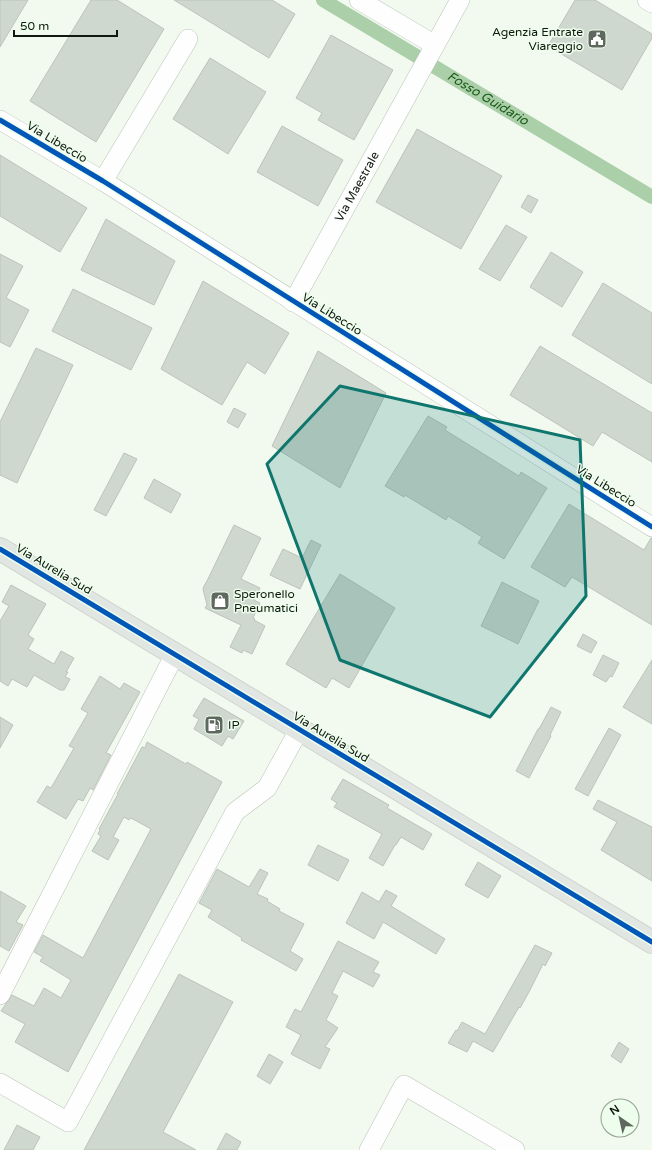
<svg xmlns="http://www.w3.org/2000/svg" width="652" height="1150" font-family="'Varela Round',sans-serif">
  <style>
    .lines { fill: none; stroke-linecap: round; stroke-linejoin: round }
    .canal { stroke: #abcfa9; stroke-width: 14 }
    .building { fill: #cfd8ce; stroke: #bcc4ba }
    .minor-casing { stroke: #bcc4ba; stroke-width: 20 }
    .major-casing { stroke: #cfd4ce; stroke-width: 24 }
    .minor { stroke: #fdfefd; stroke-width: 19 }
    .major { stroke: #e2e6e2; stroke-width: 22 }
    .cycleway-casing { stroke: #eefeec; stroke-width: 8 }
    .cycleway { stroke: #0057b8; stroke-width: 5 }
    .marked { fill: #0f766e; fill-opacity: 0.2; stroke: #0f766e; stroke-width: 3; stroke-linejoin: round }
    .labels { text-anchor: middle; dominant-baseline: central; stroke-width: 3; stroke-linejoin: round; paint-order: stroke }
    .poi-label { font-size: 12px; fill: #0f190f; stroke: #eefeec; text-anchor: start }
    .street-label { font-size: 12px; fill: #0f190f; stroke: #eefeec }
    .water-label { font-size: 13px; font-style: italic; fill: #1c5d1c; stroke: #eefeec }
  </style>
  <rect width="100%" height="100%" fill="#f2faf0"/>
  <g class="lines">
    <path class="canal" id="s1" d="M323,0L652,197"/>
  </g>
  <path class="building" d="M0,0H28L0,47Z
    M91,0H117L164,29L96,142L30,101Z
    M174,0H272L295,14L269,58Z
    M575,0H595L652,34V38L622,90L548,46Z
    M331,35L393,70L354,140L318,120L322,113L296,98Z
    M210,58L266,92L228,154L173,119Z
    M282,126L343,160L318,206L257,172Z
    M417,129L502,176L461,249L376,202Z
    M0,155L87,208L60,252L0,216Z
    M528,195L538,200L531,213L521,207Z
    M106,219L175,261L154,305L81,270Z
    M506,225L527,237L500,281L479,269Z
    M551,252L583,272L562,307L530,287Z
    M0,254L23,266L6,298L29,310L10,347L0,342Z
    M203,281L289,333L265,374L247,362L222,405L161,369Z
    M603,283L652,313V384L572,335Z
    M73,289L152,328L131,370L52,331Z
    M540,346L652,413V462L602,432L593,446L510,395Z
    M36,348L73,365L17,483L0,475V422Z
    M318,351L386,393L340,488L272,446Z
    M234,408L246,414L238,428L227,422Z
    M428,416L447,427L445,430L519,476L521,472L547,488L504,559L478,543L482,537L448,516L446,520L405,495L404,497L385,486Z
    M124,453L137,459L106,516L94,510Z
    M154,479L181,494L171,513L144,498Z
    M569,504L644,550L651,538H652V625L572,577L565,587L531,567Z
    M234,525L261,538L241,579L260,588L254,600L260,603L253,618L255,619L254,620L265,626L252,654L243,650L242,653L230,647L241,625L205,608L207,605L203,589L204,586L207,581Z
    M311,540L321,545L300,589L270,575L283,549L302,558Z
    M340,574L395,608L349,688L332,678L326,688L286,664Z
    M502,582L539,601L518,644L481,626Z
    M11,585L46,604L28,635L34,639L28,649L54,664L61,651L74,658L66,672H68L65,677L70,679L64,690H60L34,675L27,687L12,679L8,686L0,681V621L9,606L2,602Z
    M583,634L597,642L591,653L577,646Z
    M603,655L619,663L612,677L610,676L606,682L593,675Z
    M652,660V724L623,707Z
    M100,676L120,689L124,683L140,692L106,753L111,755L93,790L90,788L83,801L78,799L66,819L37,802L47,786L51,788L74,748L69,746L88,713L81,709Z
    M204,698L244,721L233,739L228,736L222,746L194,729L199,719L193,716Z
    M551,707L561,712L550,735L551,736L529,778L516,771L538,729H539Z
    M0,717L13,725L0,748Z
    M609,728L621,735L588,796L575,789Z
    M147,742L186,764L187,762L222,782L68,1072L15,1042L25,1024L1,1011L12,995L34,1006L44,988L61,998L71,980L40,961L43,957L34,952L43,935L83,958L151,829L131,818L129,820L124,817L113,837L119,840L108,860L92,851L101,836L98,834L100,830L99,829L118,794H117L142,747L145,748Z
    M343,779L389,805L387,808L432,834L423,850L401,837L396,845H395L383,866L369,858L382,834L334,807L337,803L331,799Z
    M598,800L652,827V881L601,850L617,822L593,809Z
    M318,845L349,860L338,881L308,865Z
    M478,862L501,876L488,898L465,885Z
    M217,869L249,887L260,869L268,873L257,894L268,899L267,901L280,909L279,911L304,924L290,951L303,959L296,971L241,940L242,938L208,917L212,910L199,903Z
    M386,890L397,896L391,906L445,939L436,954L383,922L374,939L346,923L362,892L379,902Z
    M0,891L26,906L16,922L23,925L9,951L0,946Z
    M338,941L379,962L373,972L380,975L373,987L343,971L332,993L338,996L326,1020L338,1028L325,1047L330,1049L320,1069L291,1054L301,1035L286,1027L295,1009L301,1012Z
    M535,945L552,953L545,966L543,964L529,992L520,1008L519,1007L493,1052L473,1041L467,1052L448,1043L456,1030L457,1031L462,1022L485,1034Z
    M179,974L233,1002L163,1132L196,1150H84Z
    M619,1042L629,1049L621,1063L611,1056Z
    M269,1054L283,1062L270,1084L257,1076Z
    M17,1125L40,1137L33,1150H4Z
    M226,1133L241,1142L237,1150H217Z"/>
  <g class="lines">
    <defs>
      <g id="minor">
        <path d="M359,0L435,45"/>
        <path d="M647,0L652,3"/>
        <path d="M0,120L103,181L652,527"/>
        <path d="M103,181L188,39"/>
        <path id="s2" d="M293,302L460,0"/>
        <path d="M0,995L175,654"/>
        <path d="M0,1083L68,1122L235,812L267,788L299,730"/>
        <path d="M369,1150L404,1085L515,1150"/>
      </g>
      <path id="major" d="M0,549C217,680 435,810 652,942"/>
    </defs>
    <use href="#minor" class="minor-casing"/>
    <use href="#major" class="major-casing"/>
    <use href="#minor" class="minor"/>
    <use href="#major" class="major"/>
    <defs>
      <path id="cycleway" d="M0,120L103,181L652,527
        M0,549C217,680 435,810 652,942"/>
    </defs>
    <use href="#cycleway" class="cycleway-casing"/>
    <use href="#cycleway" class="cycleway"/>
  </g>
  <path class="marked" d="M340,386L580,440L586,596L490,717L340,660L267,464Z"/>
  <defs>
    <symbol id="civic-square" viewBox="-11 -11 22 22"><rect x="-9" y="-9" width="18" height="18" rx="4" fill="#5e685e" stroke="#eefeec"/><path d="M-.6-6.5H3V-4.5H.6V-3L4-1V1h2V6H-6V1h2V-1L-.6-3ZM-1.2 2.5V6h2.4V2.5Z" fill="#fff"/></symbol>
    <symbol id="shop-square" viewBox="-11 -11 22 22"><rect x="-9" y="-9" width="18" height="18" rx="4" fill="#5e685e" stroke="#eefeec"/><path d="M-5-2.5h2.3a2.7 3.5 0 0 1 5.4 0H5L5.5 6h-11ZM-1.5-2.5h3a1.5 2.3 0 0 0-3 0Z" fill="#fff"/></symbol>
    <symbol id="fuel-square" viewBox="-11 -11 22 22"><rect x="-9" y="-9" width="18" height="18" rx="4" fill="#5e685e" stroke="#eefeec"/><path d="M-5.5-6h7V0h2V4h1.3V-2.5L3-4.5l.8-.8L6-3V5H2.5V1h-1V6h-7ZM-4.2-4.7v3.2H.2V-4.7Z" fill="#fff"/></symbol>
  </defs>
  <g fill-rule="evenodd">
    <use href="#civic-square" x="586" y="28" width="22" height="22"/>
    <use href="#shop-square" x="209" y="590" width="22" height="22"/>
    <use href="#fuel-square" x="203" y="714" width="22" height="22"/>
  </g>
  <g class="labels">
    <g class="poi-label">
      <text x="583" y="32" text-anchor="end">Agenzia Entrate<tspan x="583" dy="14">Viareggio</tspan></text>
      <text x="234" y="594">Speronello<tspan x="234" dy="14">Pneumatici</tspan></text>
      <text x="228" y="725">IP</text>
    </g>
    <g class="street-label">
      <text transform="translate(57 142) rotate(31)">Via Libeccio</text>
      <text stroke="none"><textPath href="#s2" startOffset="132">Via Maestrale</textPath></text>
      <text transform="translate(332 314) rotate(32)">Via Libeccio</text>
      <text transform="translate(606 486) rotate(32)">Via Libeccio</text>
      <text transform="translate(54 569) rotate(31)">Via Aurelia Sud</text>
      <text transform="translate(331 737) rotate(31)">Via Aurelia Sud</text>
    </g>
    <g class="water-label">
      <text stroke="none"><textPath href="#s1" startOffset="192">Fosso Guidario</textPath></text>
    </g>
  </g>
  <g transform="translate(620 1118) rotate(326)"><circle r="19" fill="#eefeec" stroke="#95a294"/>
  <path d="M0-3L7 15L0 10L-7 15Z" fill="#5e685e"/>
  <text y="-6" font-size="11" font-weight="bold" text-anchor="middle" fill="#0f190f">N</text>
  </g>
  <path d="M14 30v6h103v-6" fill="none" stroke="#0f190f" stroke-width="2"/>
  <text x="20" y="30" font-size="12" fill="#0f190f" stroke="#eefeec" stroke-width="3" paint-order="stroke">50 m</text>
</svg>
